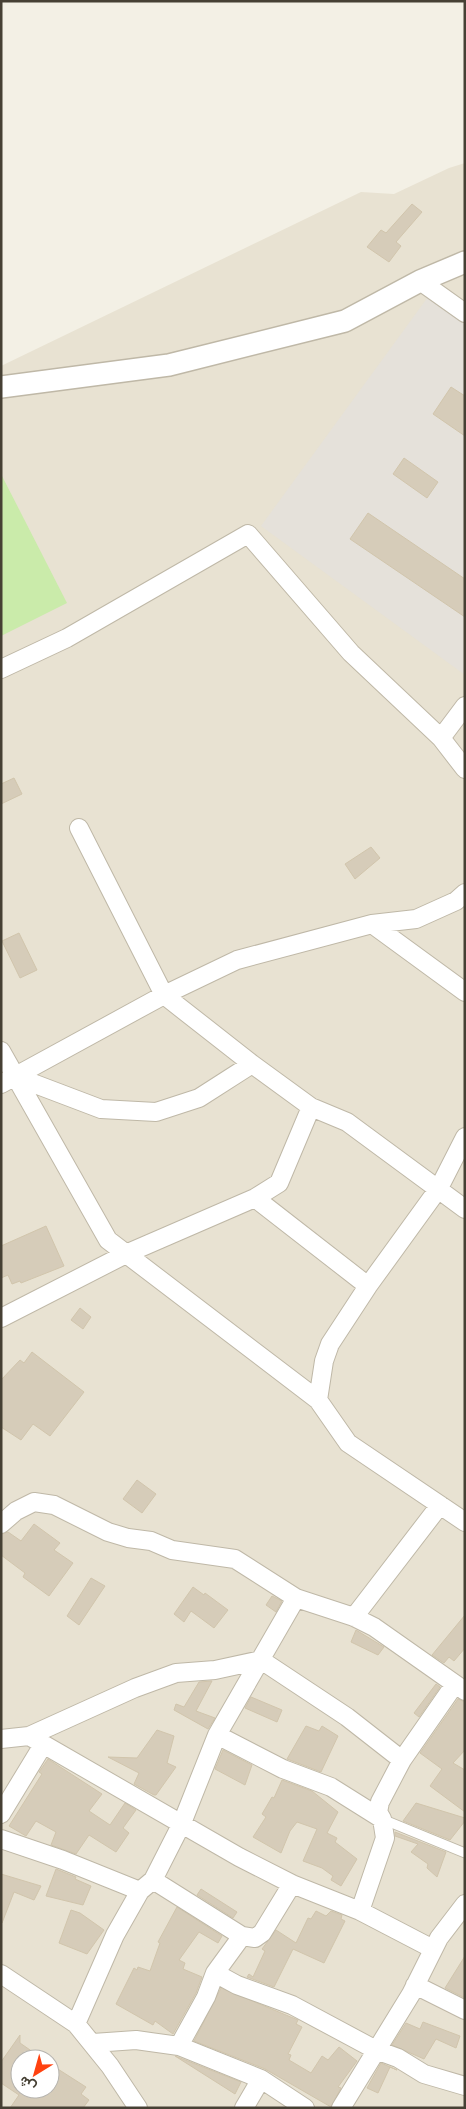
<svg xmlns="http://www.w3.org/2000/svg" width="466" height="2109" font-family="Lato,Vazirmatn,sans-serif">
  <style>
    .residential { fill: #e8e2d2; fill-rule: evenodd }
    .industrial { fill: #e5e1da }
    .green { fill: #caebaa }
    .building { fill: #d6ccb9; stroke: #d1c5ac }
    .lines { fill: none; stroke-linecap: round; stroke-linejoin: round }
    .service-casing { stroke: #bfb8a7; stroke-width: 11 }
    .minor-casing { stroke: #bfb8a7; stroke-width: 20 }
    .tertiary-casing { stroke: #bfb8a7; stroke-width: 24 }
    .service { stroke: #fff; stroke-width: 9 }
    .minor { stroke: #fff; stroke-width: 18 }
    .tertiary { stroke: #fff; stroke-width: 21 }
  </style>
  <rect width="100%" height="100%" fill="#f3f0e5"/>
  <path class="residential" d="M465,163V2108H1V366L361,192L394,194L449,168ZM20,2059H50V2089H20Z"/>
  <path class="industrial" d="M428,297L465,324V675L261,526Z"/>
  <path class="green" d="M1,474L67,603L1,636Z"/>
  <path class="building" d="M412,204L422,212L396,242L401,246L389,262L367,247L381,230L386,233Z
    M451,387L465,396V436L433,414Z
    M404,458L438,482L427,498L393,474Z
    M368,513L465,579V617L350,539Z
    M14,778L22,794L1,804V784Z
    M371,847L380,858L355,879L345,864Z
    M19,933L37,970L20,978L2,941Z
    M46,1226L64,1266L21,1283L20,1281L12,1284L8,1275L1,1278V1246Z
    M80,1308L91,1317L83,1329L71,1320Z
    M32,1352L84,1392L50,1436L33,1424L21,1440L1,1427V1380L20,1360L24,1363Z
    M137,1480L156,1494L142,1513L123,1499Z
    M34,1524L60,1543L54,1550L73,1563L49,1596L23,1577L25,1573L1,1555V1534L8,1532L21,1541Z
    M91,1578L105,1586L79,1625L67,1616Z
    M193,1587L204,1595L205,1593L228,1610L214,1628L191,1611L184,1622L174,1614Z
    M272,1596L282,1601L276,1612L266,1605Z
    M465,1615V1648L454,1661L449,1657L444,1663L432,1655Z
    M356,1630L384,1647L378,1655L351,1642Z
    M212,1681L196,1711L215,1718L208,1729L174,1710L176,1704L184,1707L199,1682Z
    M436,1684L440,1687L419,1717L414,1713Z
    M251,1697L282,1710L277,1722L245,1708Z
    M458,1699L465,1702V1750L453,1763L465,1770V1812L430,1786L442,1769L420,1753Z
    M306,1726L319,1731L322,1726L338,1736L321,1772L287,1759Z
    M157,1730L174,1736L167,1763L176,1767L156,1795H154L134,1784L139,1773L108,1757L137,1758Z
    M223,1750L252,1765L245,1785L215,1769Z
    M48,1759L102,1794L89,1811L110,1825L125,1803L136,1810L123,1828L129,1833L116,1852L89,1835L76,1854L51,1845L56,1832L36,1821L26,1836L9,1826L42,1774L39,1772Z
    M282,1780L312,1791L338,1812L327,1833L337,1838L335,1842L357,1859L341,1886L331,1880L333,1876L322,1868L303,1861L317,1829L297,1822L290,1831L281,1853L253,1837L266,1817L262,1814L272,1797L274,1798Z
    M416,1803L465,1818V1821L450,1840L403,1821Z
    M395,1832L446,1852L437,1877L427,1868L428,1864L411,1852L418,1844L395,1836Z
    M56,1869L76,1877L75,1879L91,1886L83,1905L46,1896Z
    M1,1874L41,1886L34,1900L14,1892L2,1923Z
    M201,1889L237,1912L233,1918L197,1895Z
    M177,1907L222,1936L218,1943L199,1932L179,1960L185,1963L183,1969L202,1977L196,1993L173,2034L155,2021L153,2025L116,2004L134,1968L137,1970L138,1967L150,1971L160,1943L158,1942Z
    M71,1910L80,1913L104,1930L87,1954L59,1943Z
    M316,1911L326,1916L331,1911L342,1915L341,1919L345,1921L324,1963L293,1949L274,1987L247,1977L249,1974L253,1977L265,1951L262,1949L276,1930L296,1943L308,1918L311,1919Z
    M465,1956V1998L445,1988Z
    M221,1988L298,2020L296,2024L302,2027L288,2054L291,2055L289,2060L311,2073L322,2056L328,2060L339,2047L357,2061L338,2087L341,2088L331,2107L265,2069L194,2041Z
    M423,2022L460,2036L456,2048L436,2039L424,2059L392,2045L406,2023L420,2029Z
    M20,2035V2043L43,2059H20V2094L24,2089H50V2064L86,2087L81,2094L89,2100L83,2108H10L19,2095L1,2083V2062Z
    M175,2056L241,2082L235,2094Z
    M381,2063L397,2070L390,2067L378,2093L367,2088Z"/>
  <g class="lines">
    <defs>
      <path id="service" d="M382,1819L465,1853"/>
      <path id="minor" d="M420,281L465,313
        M1,669L67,638L248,534L351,653L441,738L465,769
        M441,738L465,706
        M79,828L164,995L252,1064L311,1107L347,1122L465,1209
        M372,924L465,992
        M1,1051L108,1240L318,1400L348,1443L465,1522
        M14,1076L101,1109L156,1112L199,1098L252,1064
        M1,1084L164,995L237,960L372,924L416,919L456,901L465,893
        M255,1198L368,1286
        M1,1318L128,1253L255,1198L279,1183L311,1107
        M318,1400L324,1361L330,1344L368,1286L439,1188L465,1137
        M1,1524L16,1511L34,1502L54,1505L108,1532L128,1538L151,1541L172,1550L235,1559L296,1598L354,1617L374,1627L465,1691
        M354,1617L440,1505
        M217,1735L283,1769L331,1787L382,1819
        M29,1736L135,1688L176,1673L215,1670L261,1660L347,1717L402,1760
        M1,1739L29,1736L239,1857L292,1884L360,1911L433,1949
        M1,1814L43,1745
        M1,1839L63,1860L140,1891
        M153,1880L242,1936L255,1938L262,1933L292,1884
        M360,1911L385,1838L382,1819L378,1812L380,1802L402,1760L455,1684
        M215,1973L237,1985L292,2005L376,2050L398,2058L424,2074L465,2086
        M1,1974L76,2024L110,2066L138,2108
        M415,1985L465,2010
        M76,2024L115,1935L140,1891L153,1880L182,1823L217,1735L296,1598
        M93,2043L136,2040L179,2046L261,2079L305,2108
        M179,2046L206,1997L215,1973L242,1936
        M244,2108L261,2079
        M341,2108L411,1994L439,1938L465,1904"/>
      <path id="tertiary" d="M1,387L169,365L345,321L420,281L465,262"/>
    </defs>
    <use href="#service" class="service-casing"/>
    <use href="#minor" class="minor-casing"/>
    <use href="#tertiary" class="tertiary-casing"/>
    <use href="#service" class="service"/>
    <use href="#minor" class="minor"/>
    <use href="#tertiary" class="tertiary"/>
  </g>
  <rect width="466" height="2109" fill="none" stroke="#464034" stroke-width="5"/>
  <g transform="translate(35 2074) rotate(217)"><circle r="24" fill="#ffffff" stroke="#b5b3ae"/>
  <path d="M0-4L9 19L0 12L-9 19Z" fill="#ff4210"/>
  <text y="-8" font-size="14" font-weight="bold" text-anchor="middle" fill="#464034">ش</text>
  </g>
</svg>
